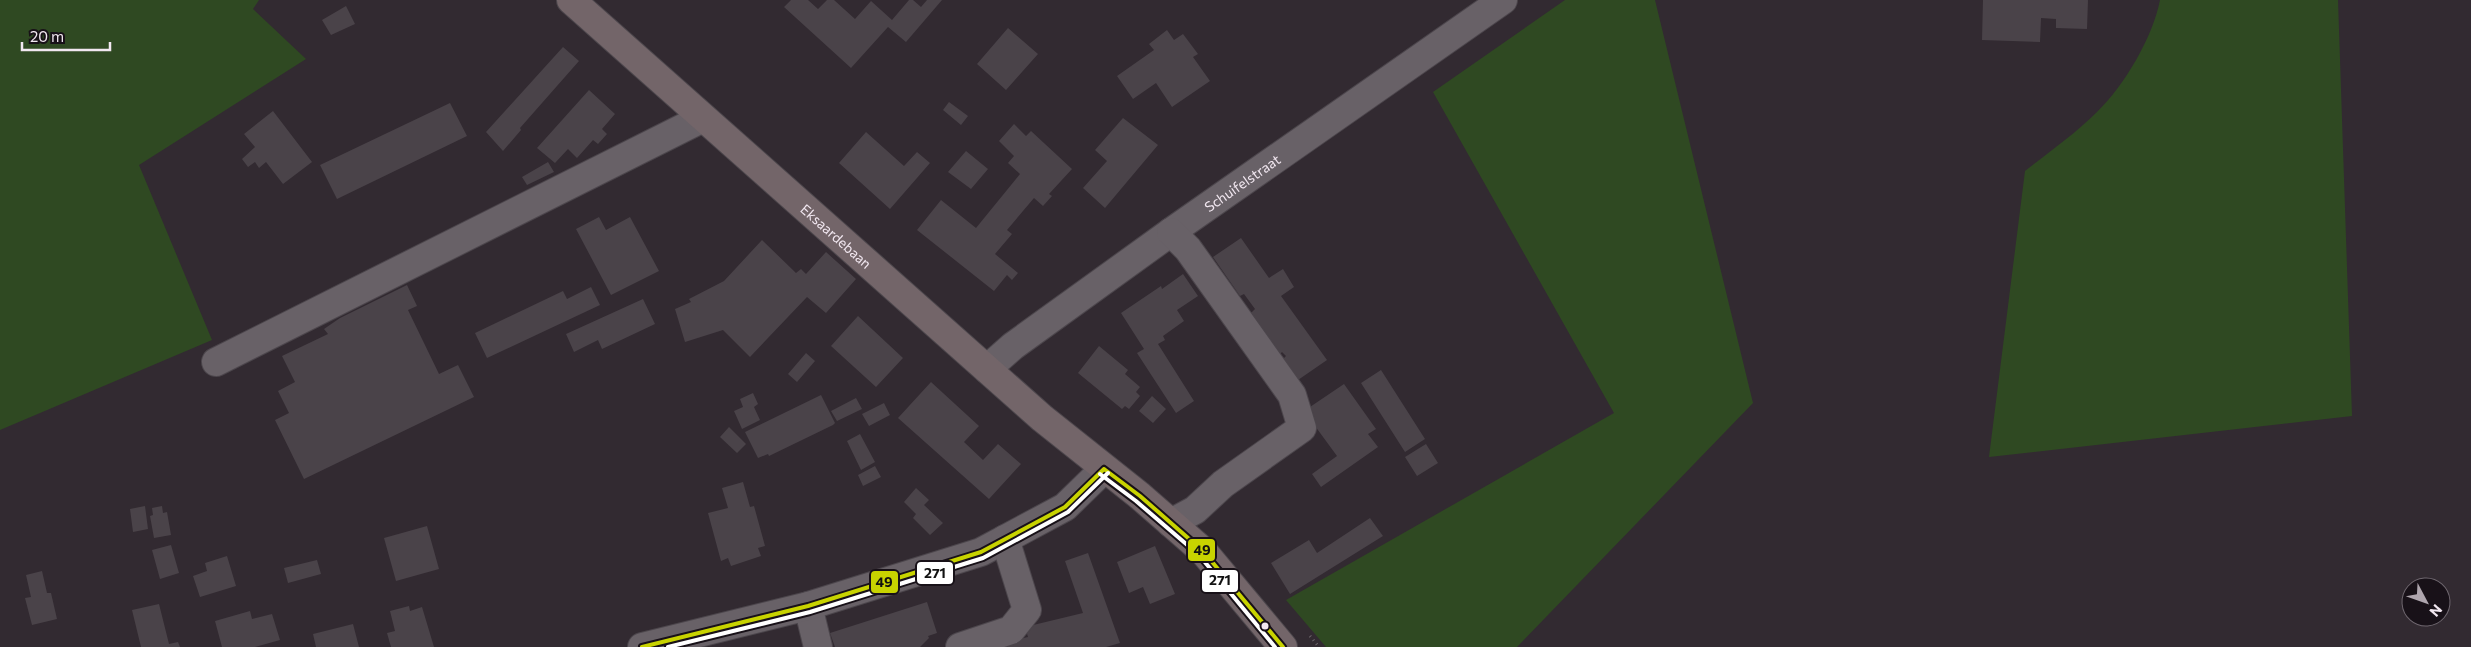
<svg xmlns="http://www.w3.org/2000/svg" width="2471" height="647" font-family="Commissioner,sans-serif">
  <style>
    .green { fill: #2f4922 }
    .building { fill: #4a4349 }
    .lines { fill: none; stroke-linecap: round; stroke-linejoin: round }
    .minor-casing { stroke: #4c464c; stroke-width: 30 }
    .major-casing { stroke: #4c464c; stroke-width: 30 }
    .path { stroke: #6a6469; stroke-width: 3; stroke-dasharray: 1 4; stroke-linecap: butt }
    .minor { stroke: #686167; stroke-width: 28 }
    .major { stroke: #736569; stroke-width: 28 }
    .bus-1-casing { stroke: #181118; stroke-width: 8 }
    .bus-2-casing { stroke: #181118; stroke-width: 8 }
    .bus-1 { stroke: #c8d300; stroke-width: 4 }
    .bus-2 { stroke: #fff; stroke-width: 4 }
    .bus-dot { fill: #f2e8f1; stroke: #181118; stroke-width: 2 }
    .labels { text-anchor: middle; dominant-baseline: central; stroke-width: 5; stroke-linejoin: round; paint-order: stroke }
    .street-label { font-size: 14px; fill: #f2e8f1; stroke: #181118 }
    .line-badge { stroke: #181118; stroke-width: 2 }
    .pale-badge-label { font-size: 14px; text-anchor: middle; font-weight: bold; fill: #111 }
  </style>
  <rect width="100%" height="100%" fill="#322a31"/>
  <path class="green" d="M0,0H259L253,9L306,59L139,165L212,340L0,430Z
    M1565,0H1655L1753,403L1517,647H1326L1286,600L1614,413L1433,92Z
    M2160,0H2338L2352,416L1989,457L2025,171C2049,152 2075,134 2097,112C2124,86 2153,37 2160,0Z"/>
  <path class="building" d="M791,0H808L818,9L827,0H834L855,19L871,1L892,20L909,0H913L921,7L927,0H942L906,42L888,27L851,68L784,7Z
    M1983,0H2088L2087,29L2056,28V19L2041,18L2040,42L1982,40Z
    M346,6L355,24L331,35L322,20Z
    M1008,28L1038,54L1006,90L977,64Z
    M1167,30L1174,40L1183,34L1198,54L1193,57L1210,81L1172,107L1156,83L1133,99L1117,76L1154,50L1149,44Z
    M563,47L579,61L520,128L521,130L503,151L486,132Z
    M589,90L615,114L602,129L607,134L598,144L593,140L577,158L568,149L555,163L537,148Z
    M949,102L968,116L961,125L943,110Z
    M450,103L467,136L337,199L320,165Z
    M273,111L312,162L283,184L266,162L259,168L255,162L248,167L242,159L255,147L244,134Z
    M1123,118L1158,145L1105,208L1083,188L1107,161L1095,150Z
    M1014,124L1026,136L1031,131L1072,169L1049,194L1052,196L1043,206L1034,198L1007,230L1012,234L995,254L1018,273L1012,280L1007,275L994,291L917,230L941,200L976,228L1020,174L1008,163L1014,156L999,141Z
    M866,132L904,166L917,152L930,163L890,209L839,163Z
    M966,151L988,169L971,189L948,172Z
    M548,162L554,172L527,185L522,177Z
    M599,217L606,230L630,217L659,271L611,295L576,229Z
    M1241,238L1269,278L1283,269L1294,287L1281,296L1327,360L1298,380L1283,359L1286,356L1282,352L1280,354L1251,313L1255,309L1244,294L1240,296L1213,257Z
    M762,240L796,273L801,269L806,274L826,252L856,279L826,313L807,297L750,357L723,330L685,342L675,309L691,302L689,299L724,281Z
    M1183,274L1198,296L1177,310L1184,321L1163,336L1165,340L1158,344L1194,401L1176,413L1137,353L1144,349L1121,313L1161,286L1162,289Z
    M407,285L417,306L408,310L439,374L458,365L474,397L304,479L275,420L289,413L278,391L295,382L282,356L328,334L324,329L340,318Z
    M591,287L600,305L487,358L475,333L563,291L567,299Z
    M643,299L655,324L602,349L598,340L574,352L566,334Z
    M858,316L903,358L876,387L831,346Z
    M1099,346L1128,370L1125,374L1140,387L1136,392L1140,396L1129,409L1125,406L1122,409L1078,373Z
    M806,353L815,361L797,382L788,374Z
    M1381,370L1425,439L1405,452L1361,383Z
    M931,382L979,426L964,442L983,460L998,444L1021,464L989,499L898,418Z
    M1344,384L1376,429L1368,434L1378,447L1321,487L1312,474L1337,456L1304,411Z
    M753,393L758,404L754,407L760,420L742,429L734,411L743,407L740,399Z
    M821,395L835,423L833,425L769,456L768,454L758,458L745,432Z
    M1152,396L1166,409L1153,423L1139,411Z
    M856,398L862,409L837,421L831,411Z
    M884,403L890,415L869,426L862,414Z
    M729,427L746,444L737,453L720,437Z
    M860,434L875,462L861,470L847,441Z
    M1426,444L1438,463L1417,476L1405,457Z
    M875,466L881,477L863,486L858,475Z
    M743,482L750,507L754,506L765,546L758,548L761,556L731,566L728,558L721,561L708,513L728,508L722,488Z
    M916,488L929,500L924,505L943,523L930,535L913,518L916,514L904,502Z
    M145,506L148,529L133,532L130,509Z
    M162,506L163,513L167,512L171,535L154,538L150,516L153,515L152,508Z
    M1370,518L1383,536L1290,594L1271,563L1309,540L1317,553Z
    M427,526L439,569L396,581L384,538Z
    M171,545L179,573L160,579L152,550Z
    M1155,546L1175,594L1150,604L1143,587L1129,593L1117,562Z
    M1088,553L1120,643L1106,647H985L1028,637L1025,627L1083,613L1065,561Z
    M227,556L236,586L200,597L193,576L207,571L205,563Z
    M317,560L321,574L288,583L284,568Z
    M42,571L47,593H51L57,619L32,625L25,598L31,597L26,575Z
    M927,602L937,633L928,636L929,638L920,647H835L830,633Z
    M159,604L169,644L178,642L180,647H141L132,610Z
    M409,606L410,611L422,607L434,647H391L387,633L395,631L390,611Z
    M250,611L252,619L272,614L280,640L255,647H222L215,621Z
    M353,624L359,647H316L313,634Z"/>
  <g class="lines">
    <defs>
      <g id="minor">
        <path d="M216,362L703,118"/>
        <path id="s1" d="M987,369L1013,346L1171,232L1503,0"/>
        <path d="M1171,523L1195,510L1223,484L1302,428L1292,395L1188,249L1171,232"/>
        <path d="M808,606L818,647"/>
        <path d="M642,647L808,606L981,552L1065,507L1104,469"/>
        <path d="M960,647L1011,630L1027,610L1005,539"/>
      </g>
      <g id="major">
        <path id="s2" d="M571,0L1042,418L1140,496L1203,551L1283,647"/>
      </g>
    </defs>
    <use href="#minor" class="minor-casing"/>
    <use href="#major" class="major-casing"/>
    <path class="path" d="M1310,636L1319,647"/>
    <use href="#minor" class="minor"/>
    <use href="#major" class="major"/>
    <defs>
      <path id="bus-1" d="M1104,469L1140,496L1203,551L1283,647
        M642,647L808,606L981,552L1065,507L1104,469"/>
      <path id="bus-2" d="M1100,474L1136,501L1199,555L1275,647
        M668,647L810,612L983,558L1068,512L1108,473"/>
    </defs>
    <use href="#bus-1" class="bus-1-casing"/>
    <use href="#bus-2" class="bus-2-casing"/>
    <use href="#bus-1" class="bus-1"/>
    <use href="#bus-2" class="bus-2"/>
  </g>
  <circle class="bus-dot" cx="1265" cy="626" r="4.5"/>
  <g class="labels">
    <g class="street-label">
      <text stroke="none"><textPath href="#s1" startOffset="316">Schuifelstraat</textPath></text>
      <text stroke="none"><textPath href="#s2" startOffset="355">Eksaardebaan</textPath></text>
    </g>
  </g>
  <g class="line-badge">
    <rect x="1187" y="538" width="29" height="24" rx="5" fill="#c8d300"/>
    <rect x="916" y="561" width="38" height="24" rx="5" fill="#fff"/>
    <rect x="1201" y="569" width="38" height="24" rx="5" fill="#fff"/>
    <rect x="870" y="570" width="29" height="24" rx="5" fill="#c8d300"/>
  </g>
  <g class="pale-badge-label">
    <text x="1202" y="555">49</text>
    <text x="935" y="578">271</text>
    <text x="1220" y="585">271</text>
    <text x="884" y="587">49</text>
  </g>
  <g transform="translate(2426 602) rotate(131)"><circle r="24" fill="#181118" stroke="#6f676f"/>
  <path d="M0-4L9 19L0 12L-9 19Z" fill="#afa6ae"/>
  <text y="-8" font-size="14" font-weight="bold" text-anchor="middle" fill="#f2e8f1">N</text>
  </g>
  <path d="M22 42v8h88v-8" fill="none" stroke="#f2e8f1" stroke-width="2.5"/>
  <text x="30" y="42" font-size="15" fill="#f2e8f1" stroke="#181118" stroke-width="4" paint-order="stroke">20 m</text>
</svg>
